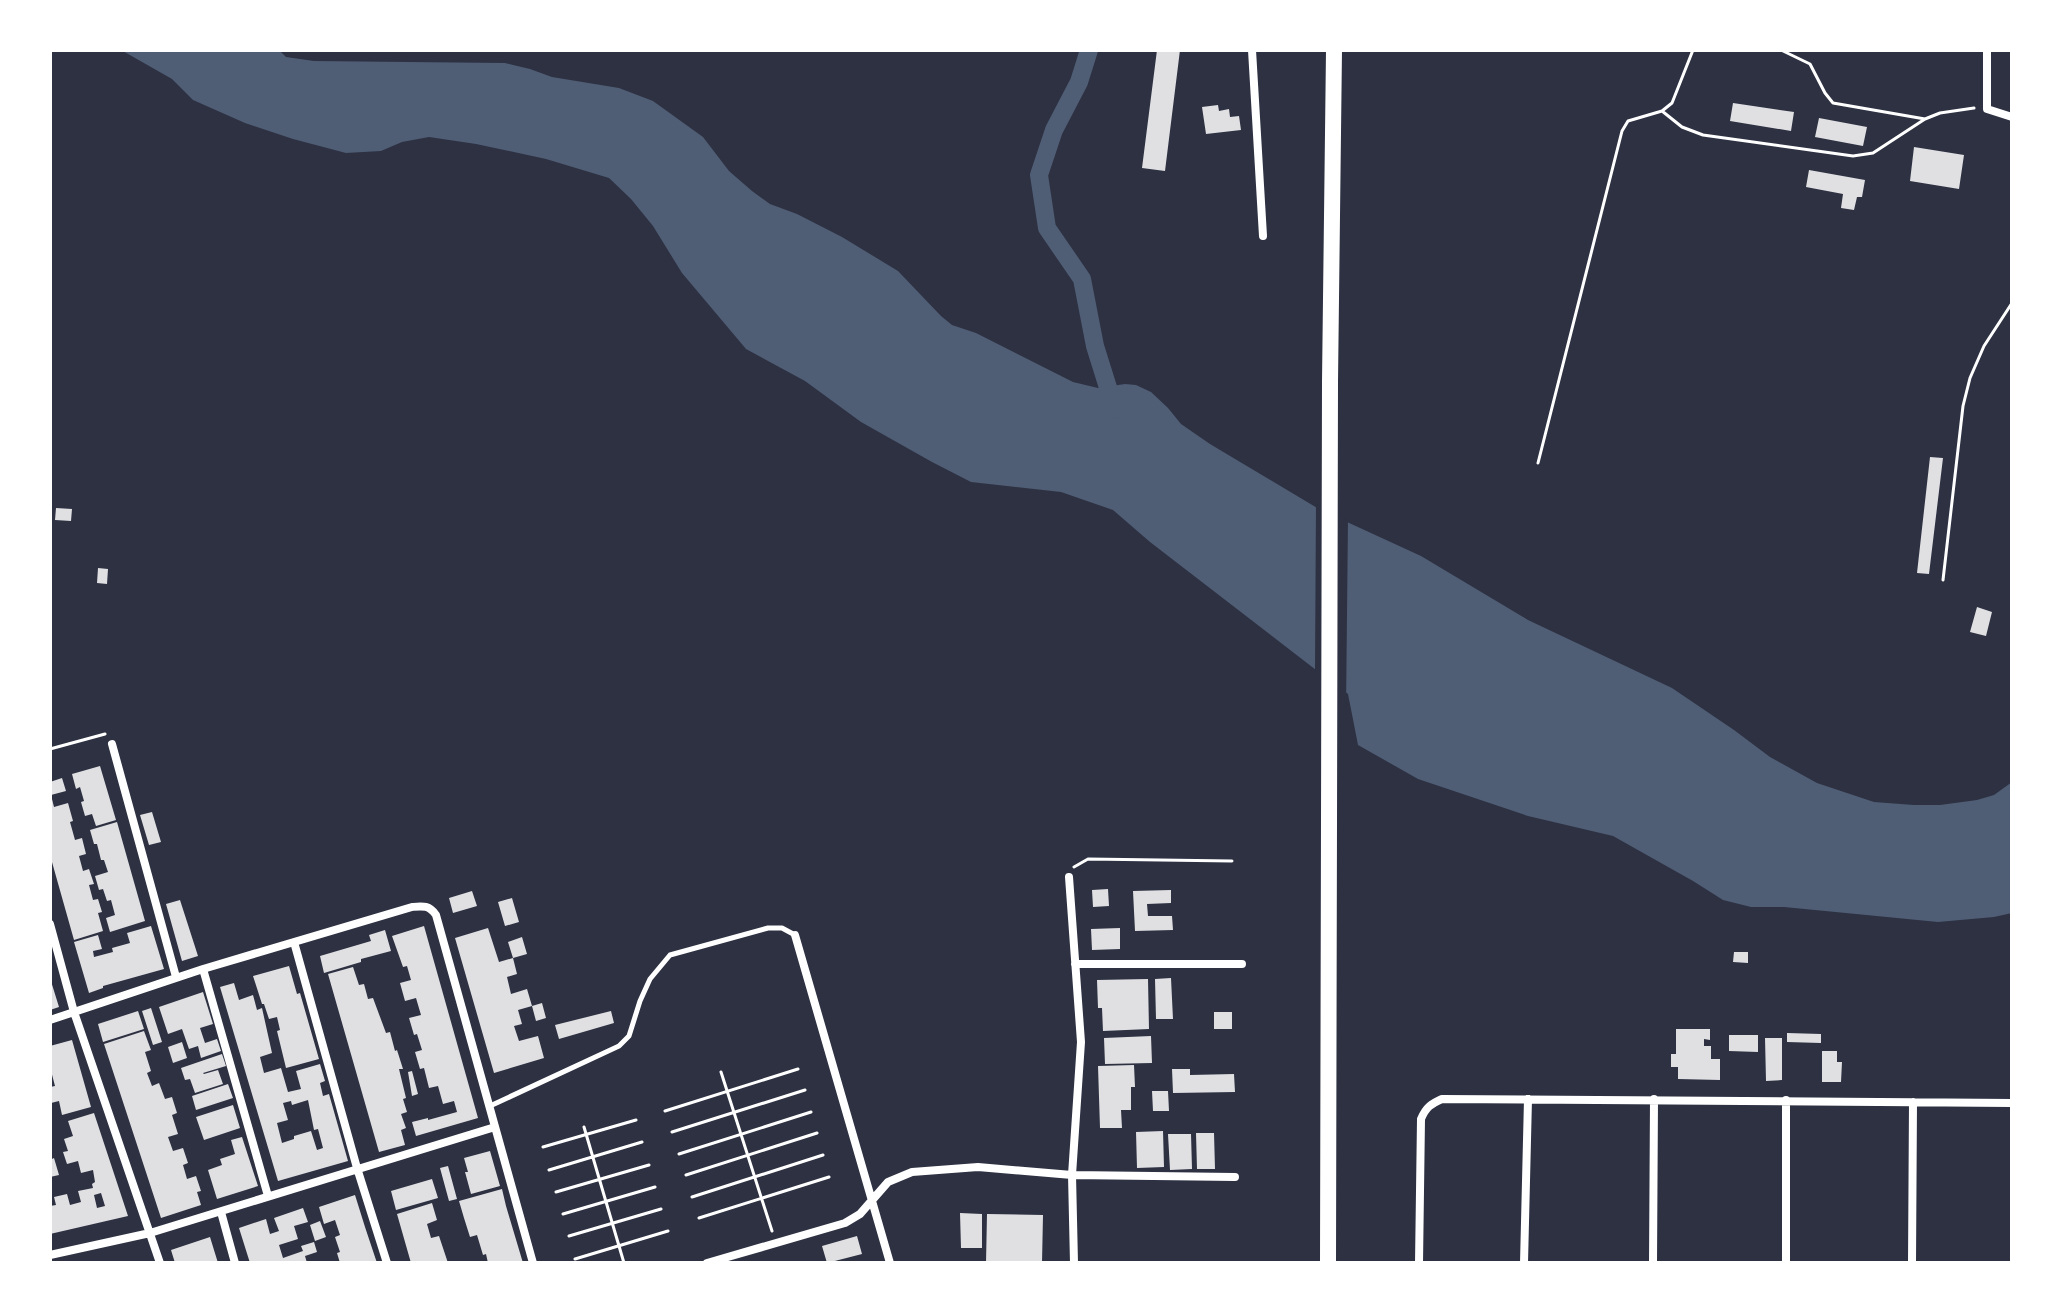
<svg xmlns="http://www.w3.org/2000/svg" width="2062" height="1313" font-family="Commissioner,sans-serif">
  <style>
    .water { fill: #4f5d75 }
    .pier { fill: #2d3142 }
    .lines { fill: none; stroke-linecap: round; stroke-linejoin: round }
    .canal { stroke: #4f5d75; stroke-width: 18 }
    .building { fill: #e0e0e3; fill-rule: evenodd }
    .path { stroke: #fff; stroke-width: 3 }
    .service { stroke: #fff; stroke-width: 5 }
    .minor { stroke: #fff; stroke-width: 8 }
    .trunk { stroke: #fff; stroke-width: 16 }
  </style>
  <rect width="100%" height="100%" fill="#2d3142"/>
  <path class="water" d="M121,50H279L286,57L314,61L505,63L530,69L552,77L619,88L653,101L703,137L729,171L752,191L770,204L797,214L842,237L898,271L941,316L952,325L976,333L1073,382L1098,388L1125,384L1136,385L1151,392L1168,408L1181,424L1210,444L1329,515V680L1150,542L1113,510L1061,492L971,482L932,462L861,422L805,381L746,349L682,273L653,226L631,199L609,178L546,159L476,144L429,137L402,142L381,151L346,153L293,139L245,123L193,100L172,79Z
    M1334,516L1421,556L1528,620L1672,688L1734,730L1770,757L1817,783L1874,802L1914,805H1940L1977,800L1994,795L2012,782V913L1994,917L1938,922L1784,907H1751L1723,900L1693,881L1613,836L1528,816L1418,779L1358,745L1348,694L1334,683Z"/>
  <path class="pier" d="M1316,504L1348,517L1346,709L1344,696L1315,673Z"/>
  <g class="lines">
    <path class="canal" d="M1089,50L1079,82L1054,130L1039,175L1047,228L1082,279L1095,346L1115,410"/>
  </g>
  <path class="building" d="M1157,50H1180L1165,171L1142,168Z
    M1733,103L1794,112L1791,131L1730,121Z
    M1218,105L1219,111L1229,109L1230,117L1239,116L1241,130L1206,134L1202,107Z
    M1819,118L1867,127L1863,146L1815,137Z
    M1914,147L1964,155L1959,189L1910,181Z
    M1809,170L1865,180L1862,197H1857L1854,210L1841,208L1843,194L1806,187Z
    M1930,457L1943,458L1929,574L1917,573Z
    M56,508L72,509L71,521L55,520Z
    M98,568L108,569L107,584L97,583Z
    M1977,607L1992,612L1986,636L1970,632Z
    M100,766L116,820L96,826L92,814L85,816L81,802L84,801L80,787L76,789L72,774Z
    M62,778L66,791L51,795L54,807L68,803L73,821L70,822L75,840L82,838L86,854L79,856L83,871L89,869L94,884L89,885L93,900L98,899L102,912L98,913L103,931L74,940L50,855V782Z
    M152,812L161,842L149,845L140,815Z
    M117,822L145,921L110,932L106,918L115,915L111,900L107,901L103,889L99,890L95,876L108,872L104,860H101L97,844H94L90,830Z
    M1108,889L1109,906L1093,907L1092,890Z
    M1171,890V903L1147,904L1148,916H1172L1173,930L1135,931L1133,891Z
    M472,891L477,906L453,913L449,898Z
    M512,898L519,922L505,926L498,902Z
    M180,900L198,956L182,961L166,904Z
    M151,926L164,969L103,986V988L89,993L74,942L98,935L102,949L93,951L94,957L113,952L112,948L130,943L127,933Z
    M424,926L478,1118L416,1136L412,1122L428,1118V1120L457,1112L454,1101L443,1104L438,1086L429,1088L424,1068L420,1069L415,1052L422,1050L417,1034L414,1035L409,1018L421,1015L416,998L405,1001L400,983L411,980L407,966L403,967L392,936Z
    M488,928L499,962L513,958L517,974L507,977L511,994L527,989L532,1006L518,1010L522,1024L514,1026L519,1041L538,1036L544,1058L494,1073L455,938Z
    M1120,928V949L1092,950L1091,929Z
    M385,930L391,951L361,959V962L324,973L320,956L371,941L369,935Z
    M522,937L527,954L513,958L508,942Z
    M1734,952H1748V963L1733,962Z
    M289,966L297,994L300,993L319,1059L286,1068L277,1031L280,1030L277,1017L269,1019L264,1004H262L253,976Z
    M353,967L359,985L364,984L368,999L373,998L386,1033L390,1032L395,1051L397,1050L403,1069H399L406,1098L403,1099L407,1112L401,1114L406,1128L401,1130L405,1145L379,1152L328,974Z
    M50,978L59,1007L50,1010Z
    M1171,978L1173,1019H1156L1155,979Z
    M1148,979L1149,1029L1103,1031L1102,1008H1098L1097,980Z
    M234,983L239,1000L253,995L257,1010L262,1008L272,1053L260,1057L264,1073L281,1068L288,1092L301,1089L296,1071L320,1064L325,1081L320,1083L323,1096L329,1094L348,1161L278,1181L220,987ZM308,1100L314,1130L318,1129L323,1148L317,1150L311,1131L294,1136V1139L282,1143L277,1123L288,1120L283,1103L291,1101L292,1105Z
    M203,992L213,1024L200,1028L205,1043L217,1039L221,1051L201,1058L198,1046L189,1049L182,1029L168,1034L159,1007Z
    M542,1003L546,1018L536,1021L532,1006Z
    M151,1008L162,1042L153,1045L142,1011Z
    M138,1011L144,1029L103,1042L98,1024Z
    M611,1011L614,1023L559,1039L555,1025Z
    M1214,1012H1232V1029H1214Z
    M1676,1029H1710V1040L1704,1039V1046H1711V1059H1720V1080L1678,1079V1067H1671V1054H1676Z
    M144,1031L151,1050L145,1052L151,1071L147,1073L152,1086L159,1083L165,1099L172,1097L177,1113L172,1115L178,1134L168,1137L173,1151L183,1148L188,1163L183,1165L187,1179L196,1176L201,1191L197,1192L201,1205L161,1218L104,1044Z
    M1787,1033L1821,1034V1043L1787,1042Z
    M1729,1035H1758V1052L1729,1051Z
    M1151,1036L1152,1063L1105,1064L1104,1038Z
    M1765,1038H1782V1080L1766,1081Z
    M72,1040L91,1107L62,1115L59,1101L51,1103L50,1100V1087L55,1086L50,1067V1046Z
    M182,1042L187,1058L173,1063L168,1047Z
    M1822,1051H1837V1062H1842L1841,1082H1822Z
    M222,1054L226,1066L203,1073L204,1074L218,1070L223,1084L195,1093L190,1079L185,1080L181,1068Z
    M1134,1065L1135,1087H1131V1110H1121L1122,1128H1100L1098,1066Z
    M1172,1069H1190V1075L1234,1074L1235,1092L1173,1093Z
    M412,1071L418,1094L412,1096L408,1072Z
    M228,1084L233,1098L196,1110L192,1096Z
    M1152,1091H1168L1169,1111H1153Z
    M233,1105L240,1128L204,1140L196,1117Z
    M94,1113L128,1216L50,1234V1206L56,1205L54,1197L67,1194L70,1205L81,1202L78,1191L93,1188L92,1184L95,1182L93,1170L81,1173L78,1161L67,1164L63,1152L68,1151L64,1139L73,1136L68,1121ZM101,1193L105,1206L97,1208L94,1195Z
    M1163,1131L1164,1167L1137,1168L1136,1132Z
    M1196,1133H1214L1215,1169H1197Z
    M1168,1134H1191L1192,1169L1170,1170Z
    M242,1137L258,1186L217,1199L208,1170L222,1165L220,1159L235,1154L231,1140Z
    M490,1151L500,1186L471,1194L465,1172H468L464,1158Z
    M54,1158L59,1175L50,1177V1160Z
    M448,1166L457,1199L449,1201L440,1168Z
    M432,1179L438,1198L396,1210L391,1191Z
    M502,1189L506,1206L523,1263H488L486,1254L483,1255L477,1235L470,1237L464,1218L459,1201Z
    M355,1195L365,1227L377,1263H340L337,1253L340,1252L335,1237L340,1235L335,1220L324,1224L319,1207Z
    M432,1203L437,1220L427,1224L431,1238L439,1236L448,1263H411L397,1214Z
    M303,1208L308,1222L294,1226L298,1239L279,1245L283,1258L303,1251L301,1246L314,1242L317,1252L305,1256L307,1263H250L239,1228L266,1219L270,1234L279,1231L274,1218Z
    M960,1213L982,1214V1248H961Z
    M987,1214L1043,1215L1042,1263H986Z
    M320,1221L326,1237L315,1241L310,1225Z
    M857,1236L862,1254L827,1263L822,1246Z
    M210,1237L218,1263H175L171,1250Z"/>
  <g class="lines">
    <path class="path" d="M1781,50L1810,64L1825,93L1833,103L1925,119
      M1662,111L1682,127L1703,135L1853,156L1873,153L1925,119L1940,113L1974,108
      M1538,463L1622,131L1628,121L1662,111L1672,103L1693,50
      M1943,580L1963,406L1970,378L1984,346L2012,303
      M50,749L105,734
      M1074,867L1088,859L1232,861
      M721,1072L772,1231
      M665,1111L798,1069
      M584,1127L624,1263
      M672,1132L805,1090
      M543,1147L636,1120
      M679,1154L811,1112
      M549,1170L642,1142
      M686,1175L817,1133
      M556,1192L649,1165
      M692,1197L823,1155
      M563,1214L655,1187
      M699,1218L829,1177
      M569,1236L661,1209
      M575,1259L668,1231"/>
    <path class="service" d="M490,1106L619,1046L629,1036L640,1001L650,979L670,955L768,928H782L795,935"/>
    <path class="minor" d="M1252,50L1263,236
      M1987,50V109L2012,117
      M112,744L176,977
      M1069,877L1081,1042L1072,1175L1074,1263
      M50,924L74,1012L160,1263
      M795,935L890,1263
      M294,942L357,1168L387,1263
      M1075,964H1242
      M203,969L268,1196
      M50,1020L203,969L412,907C423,906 429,905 436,915L533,1263
      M221,1212L235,1263
      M50,1255L150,1233L495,1127
      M707,1263L845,1223L860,1214L888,1182L912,1172L978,1167L1072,1175L1235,1177
      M1419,1263L1421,1119C1426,1107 1431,1104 1442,1099L2012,1103
      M1524,1263L1528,1099
      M1653,1263L1654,1099
      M1786,1263V1100
      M1912,1263L1913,1102"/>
    <path class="trunk" d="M1328,1263L1330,382L1334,50"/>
  </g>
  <rect width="2062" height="1313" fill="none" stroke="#ffffff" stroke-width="104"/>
</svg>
